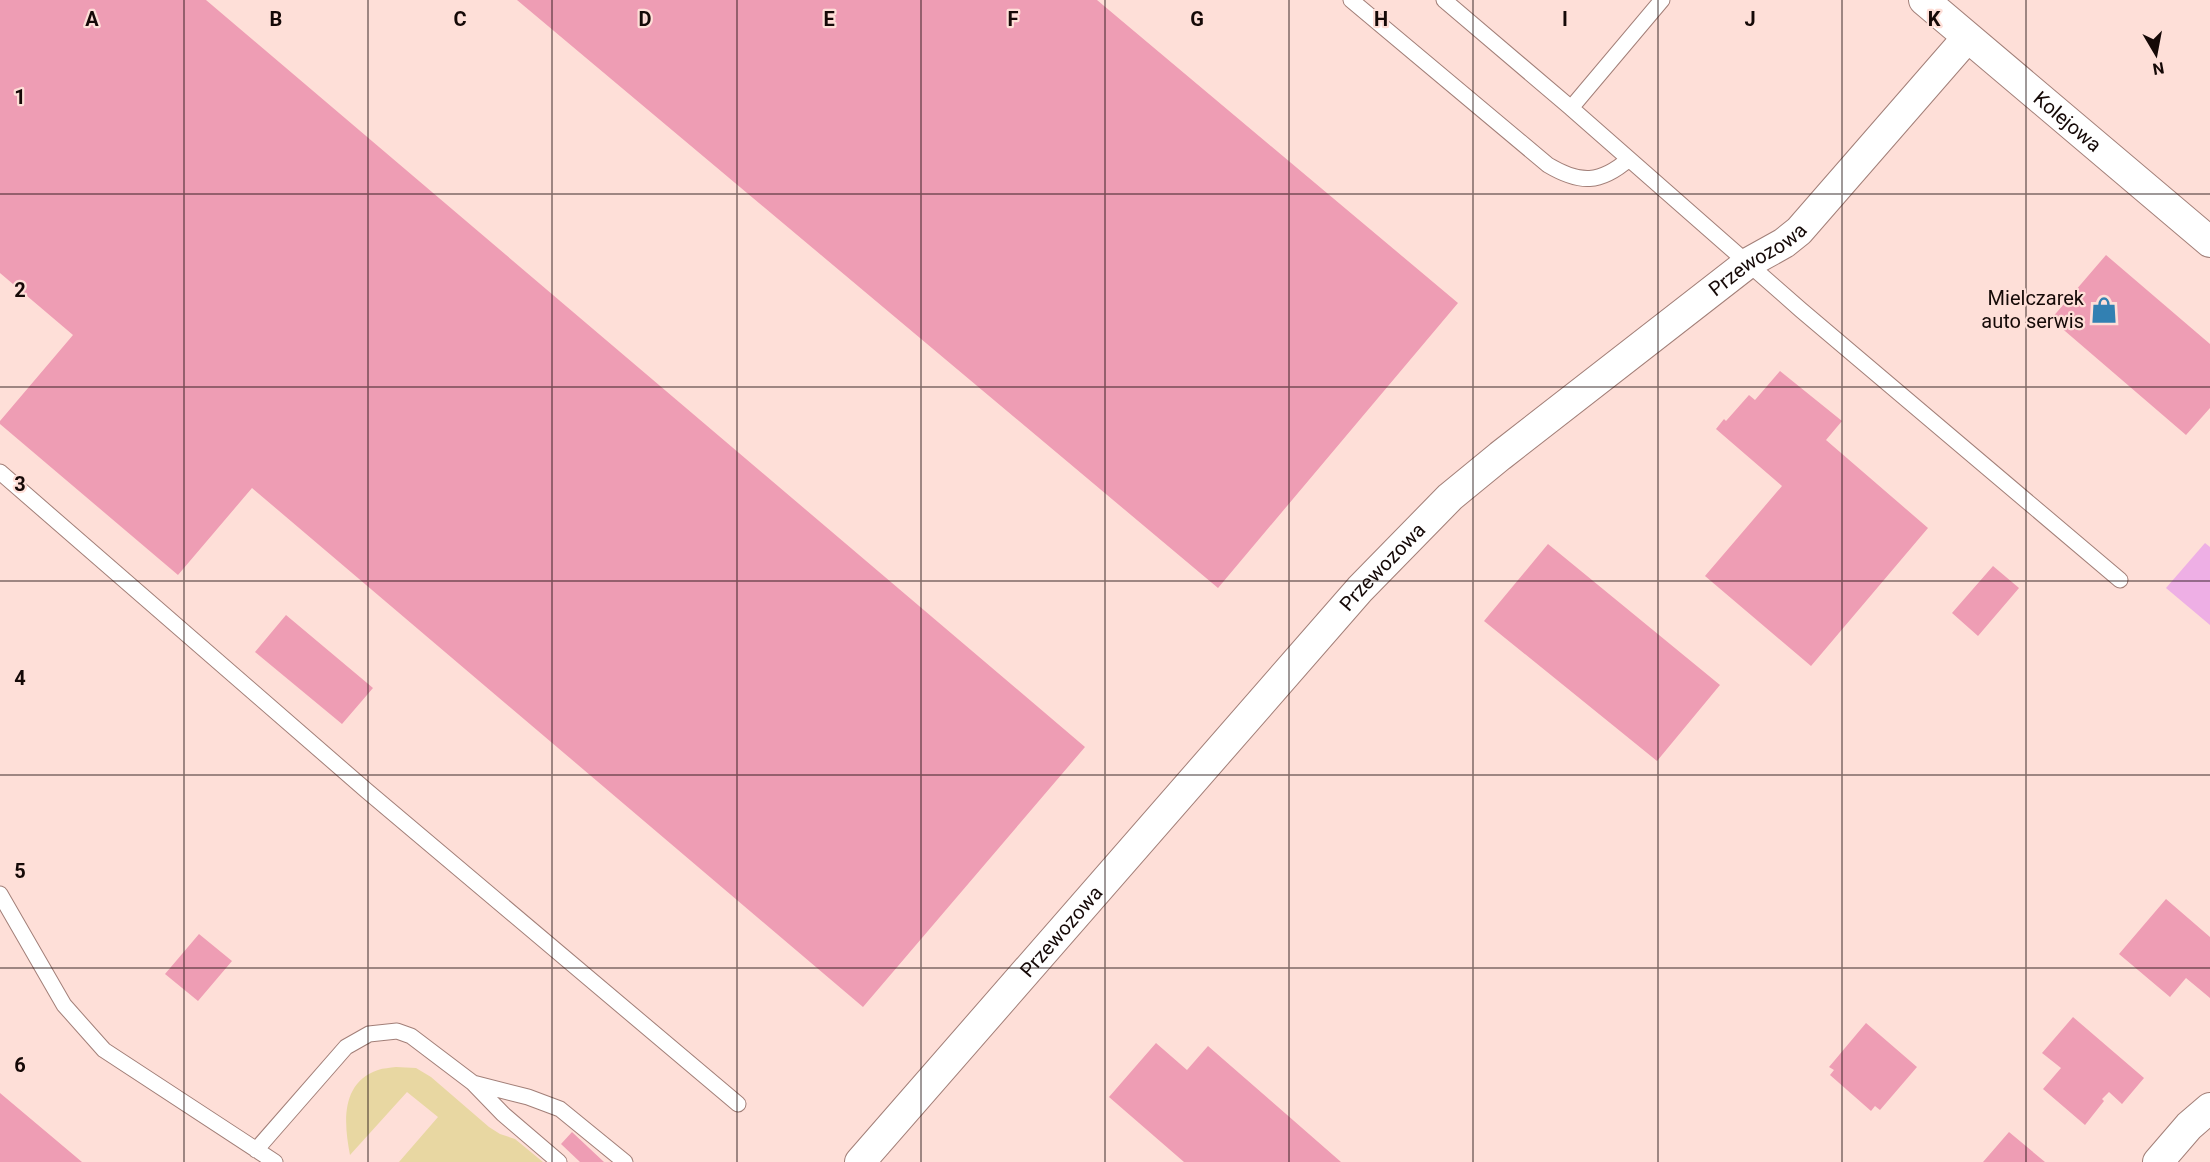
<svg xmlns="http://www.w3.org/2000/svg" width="2210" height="1162" font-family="Roboto,sans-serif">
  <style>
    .green { fill: #e8d7a2 }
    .water { fill: #eeafe5 }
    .building { fill: #ee9db4 }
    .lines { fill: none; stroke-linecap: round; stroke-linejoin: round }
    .service-casing { stroke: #a27f78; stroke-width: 17 }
    .minor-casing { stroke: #a27f78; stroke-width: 32 }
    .service { stroke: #fff; stroke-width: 15 }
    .minor { stroke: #fff; stroke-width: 30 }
    .grid { fill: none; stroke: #150907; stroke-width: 1.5; stroke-opacity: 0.55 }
    .labels { text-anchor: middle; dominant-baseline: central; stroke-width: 4.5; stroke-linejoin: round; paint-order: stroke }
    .street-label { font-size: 20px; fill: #150907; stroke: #fedfd8 }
    .poi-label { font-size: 20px; fill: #150907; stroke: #fedfd8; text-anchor: end }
    .grid-label { font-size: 20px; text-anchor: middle; font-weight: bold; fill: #150907; stroke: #fedfd8; stroke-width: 4.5; stroke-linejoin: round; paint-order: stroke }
  </style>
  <rect width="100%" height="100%" fill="#fedfd8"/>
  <path class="green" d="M396,1067L416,1068L431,1077L489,1127L500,1134L515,1139L543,1162H399L438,1117L407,1092L350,1155C344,1124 340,1083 378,1070C383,1068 390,1068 396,1067Z"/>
  <path class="water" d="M2205,543L2210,547V625L2166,588Z"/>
  <path class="building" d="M0,0H206L1085,747L863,1007L252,488L178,575L0,424V421L73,335L0,273Z
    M517,0H1097L1458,303L1218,588Z
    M2106,255L2210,344V408L2186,435L2051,319Z
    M1780,371L1842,421L1826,440L1928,528L1811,666L1705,576L1782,486L1716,429L1724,419L1726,421L1749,395L1755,400Z
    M1548,544L1720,685L1657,761L1484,621Z
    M1993,566L2019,588L1978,636L1952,613Z
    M286,615L373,688L342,724L255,652Z
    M2166,899L2210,937V998L2186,978L2170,997L2119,954Z
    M199,934L232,961L198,1001L165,974Z
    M2073,1017L2144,1078L2122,1104L2109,1092L2102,1099L2104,1101L2085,1125L2043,1089L2061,1068L2042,1053Z
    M1866,1023L1917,1067L1880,1110L1875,1106L1871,1111L1830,1075L1834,1070L1829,1067Z
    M1156,1043L1187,1070L1208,1046L1341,1162H1184L1109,1097Z
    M0,1093L82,1162H0Z
    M572,1132L604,1162H580L561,1144Z
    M2009,1132L2045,1162H1983Z"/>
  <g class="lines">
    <defs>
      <path id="service" d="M1351,0L1548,165C1580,184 1600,184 1629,159
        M1444,0L1571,108
        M1662,0L1571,108L1801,310L2120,580
        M0,472L367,791L738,1104
        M0,894L64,1005L104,1050L275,1162
        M256,1150L346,1047L369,1034L397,1031L411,1036L473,1083
        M559,1162L503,1114L473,1083L528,1097L560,1109L625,1162"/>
      <g id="minor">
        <path id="s1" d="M1924,0L2210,242"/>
        <path id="s2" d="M860,1162L1360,589L1450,497L1500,456L1748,263L1784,243L1799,231L1967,38"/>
        <path d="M2158,1162L2189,1126L2210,1108"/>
      </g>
    </defs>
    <use href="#service" class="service-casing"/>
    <use href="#minor" class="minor-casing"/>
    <use href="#service" class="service"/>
    <use href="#minor" class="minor"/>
  </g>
  <path class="grid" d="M184,0V1162M368,0V1162M552,0V1162M737,0V1162M921,0V1162M1105,0V1162M1289,0V1162M1473,0V1162M1658,0V1162M1842,0V1162M2026,0V1162M0,194H2210M0,387H2210M0,581H2210M0,775H2210M0,968H2210"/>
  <defs>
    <symbol id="shop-bare" viewBox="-9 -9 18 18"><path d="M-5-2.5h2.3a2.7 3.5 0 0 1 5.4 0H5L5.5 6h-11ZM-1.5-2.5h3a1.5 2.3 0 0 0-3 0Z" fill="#3280b2" stroke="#fedfd8" stroke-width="2.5" paint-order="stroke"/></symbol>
  </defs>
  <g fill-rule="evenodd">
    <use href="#shop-bare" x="2085" y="291" width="38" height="38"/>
  </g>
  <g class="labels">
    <g class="street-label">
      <text stroke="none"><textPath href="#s1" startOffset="188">Kolejowa</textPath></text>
      <text stroke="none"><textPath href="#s2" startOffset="1278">Przewozowa</textPath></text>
      <text stroke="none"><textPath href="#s2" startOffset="792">Przewozowa</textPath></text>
      <text stroke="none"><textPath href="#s2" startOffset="306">Przewozowa</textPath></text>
    </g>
    <g class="poi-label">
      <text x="2084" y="298">Mielczarek<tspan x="2084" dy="23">auto serwis</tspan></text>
    </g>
  </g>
  <g class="grid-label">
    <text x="92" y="26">A</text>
    <text x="276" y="26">B</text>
    <text x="460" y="26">C</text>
    <text x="645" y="26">D</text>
    <text x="829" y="26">E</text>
    <text x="1013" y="26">F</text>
    <text x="1197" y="26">G</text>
    <text x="1381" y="26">H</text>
    <text x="1565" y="26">I</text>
    <text x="1750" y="26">J</text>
    <text x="1934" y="26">K</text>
    <text x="20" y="104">1</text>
    <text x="20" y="297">2</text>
    <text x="20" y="491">3</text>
    <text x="20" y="685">4</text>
    <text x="20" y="878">5</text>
    <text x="20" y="1072">6</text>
  </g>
  <g transform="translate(2156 54) rotate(170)" stroke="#fedfd8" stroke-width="4.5" paint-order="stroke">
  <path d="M0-4.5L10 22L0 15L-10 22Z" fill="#150907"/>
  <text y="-9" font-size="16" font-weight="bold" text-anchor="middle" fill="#150907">N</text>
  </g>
</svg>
